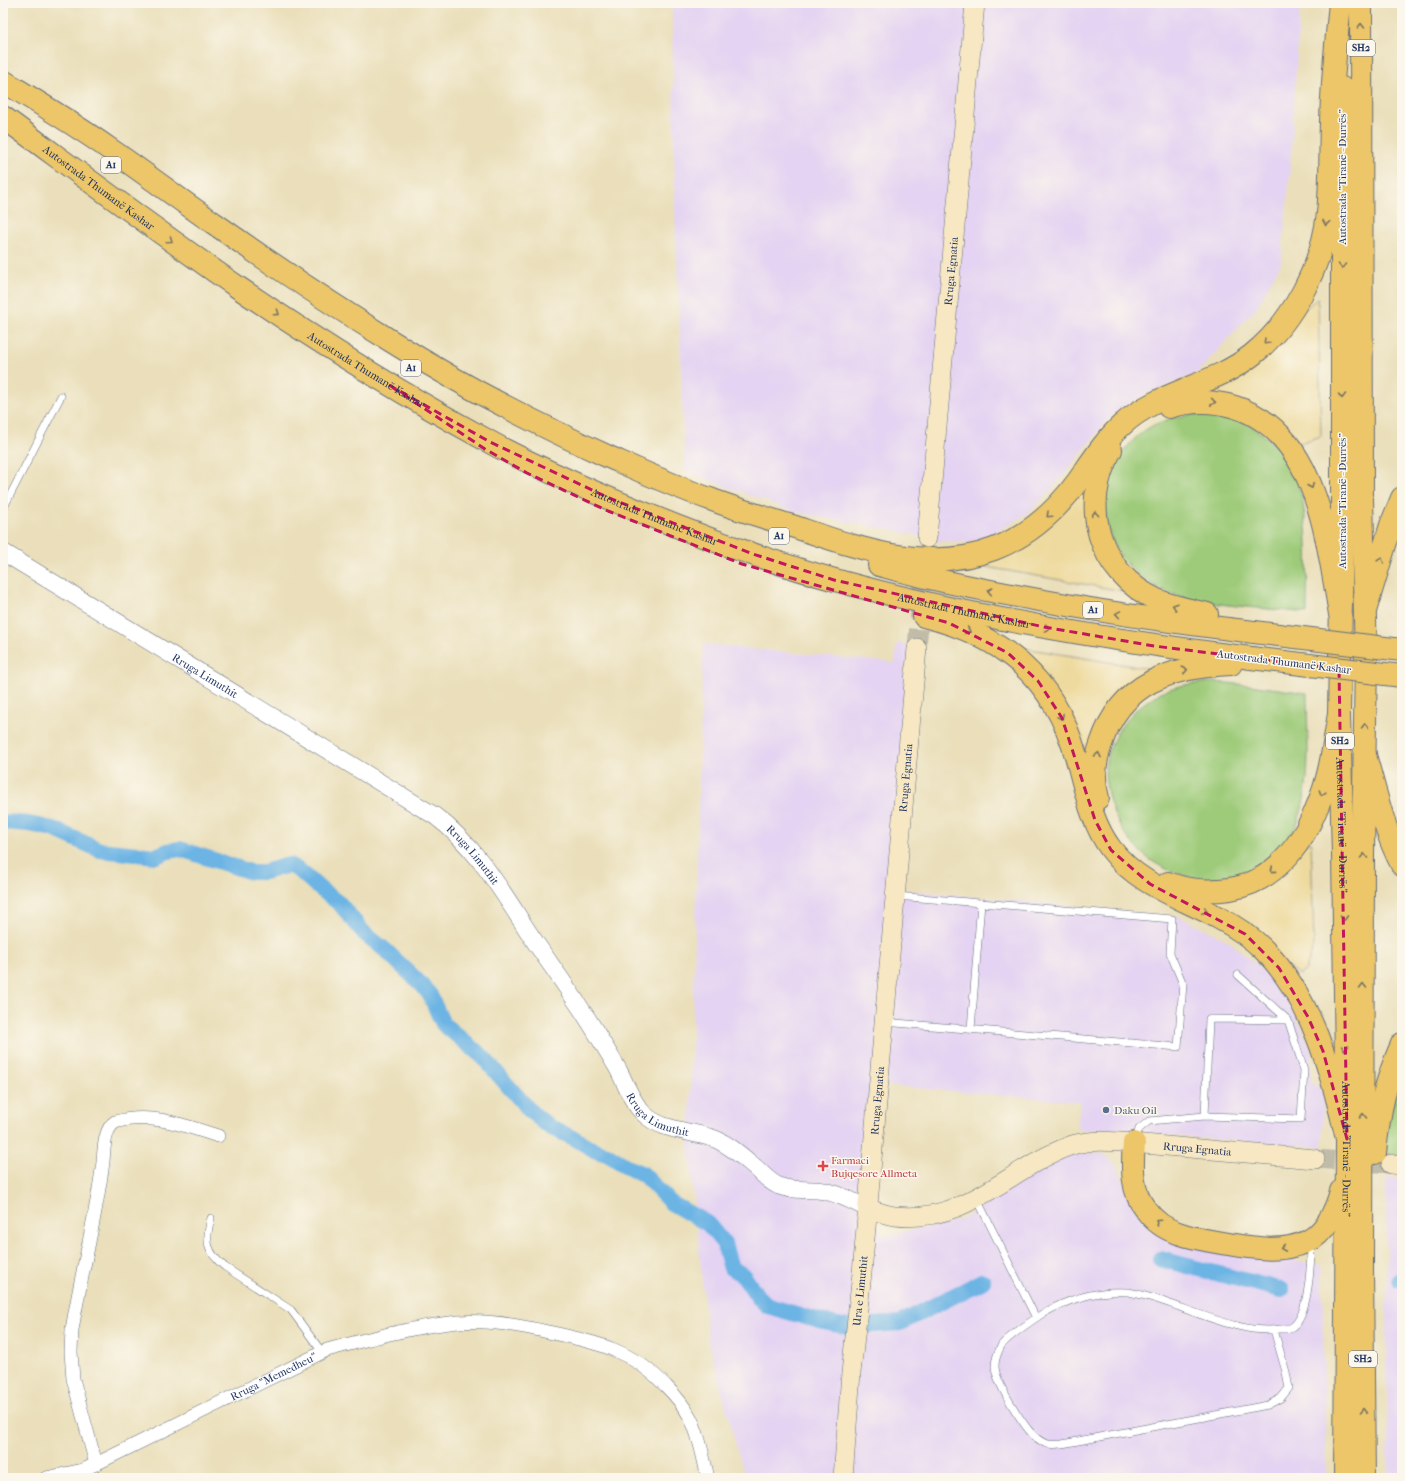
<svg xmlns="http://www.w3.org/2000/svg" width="1405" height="1481" font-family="'IM FELL French Canon',serif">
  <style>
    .built { fill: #e4d3f2 }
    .green { fill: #9ecb79; stroke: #5c7d6c }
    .sand { fill: #eeda9e; stroke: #84847e }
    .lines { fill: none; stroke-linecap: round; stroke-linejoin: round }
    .canal { stroke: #6cb4e4; stroke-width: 16 }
    .secondary-tunnel { stroke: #c1bca8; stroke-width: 19; stroke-dasharray: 19 10; stroke-linecap: butt }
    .service-casing { stroke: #636d7e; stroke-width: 8 }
    .minor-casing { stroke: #636d7e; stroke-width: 14 }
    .tertiary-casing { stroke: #636d7e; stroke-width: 18 }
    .secondary-casing { stroke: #636d7e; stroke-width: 20 }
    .trunk-casing { stroke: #636d7e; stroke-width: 24 }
    .motorway-casing { stroke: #636d7e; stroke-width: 24 }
    .service { stroke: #fff; stroke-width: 7 }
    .minor { stroke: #fff; stroke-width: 13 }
    .tertiary { stroke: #fff; stroke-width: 17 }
    .secondary { stroke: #f7e8c3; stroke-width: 19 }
    .trunk { stroke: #ecc669; stroke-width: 22 }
    .motorway { stroke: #ecc669; stroke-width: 22 }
    .motorway-bridge-casing { stroke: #636d7e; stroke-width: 24; stroke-linecap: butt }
    .motorway-bridge { stroke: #ecc669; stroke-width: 22 }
    .oneway { stroke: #797363 }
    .marked { fill: none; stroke: #c2185b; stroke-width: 3; stroke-dasharray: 8 5; stroke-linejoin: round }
    .service-dot { fill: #5c6f8a; stroke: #fbf7ec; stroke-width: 1.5 }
    .health-dot { fill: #e0444e; stroke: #fbf7ec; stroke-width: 1.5 }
    .labels { text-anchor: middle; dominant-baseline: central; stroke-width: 3; stroke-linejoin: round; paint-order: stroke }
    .shield { fill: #fbf7ec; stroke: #5e6b89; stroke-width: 1 }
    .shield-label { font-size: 10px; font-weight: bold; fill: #1b2f5e }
    .street-label { font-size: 11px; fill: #1b2f5e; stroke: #fbf7ec }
    .service-label { font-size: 11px; fill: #4e5e75; stroke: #fbf7ec; text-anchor: start }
    .health-label { font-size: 11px; fill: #be3a42; stroke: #fbf7ec; text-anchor: start }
  </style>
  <rect width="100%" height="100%" fill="#fbf7ec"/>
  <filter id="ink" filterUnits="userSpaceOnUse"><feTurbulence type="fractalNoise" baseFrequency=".025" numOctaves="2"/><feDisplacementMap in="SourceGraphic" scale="8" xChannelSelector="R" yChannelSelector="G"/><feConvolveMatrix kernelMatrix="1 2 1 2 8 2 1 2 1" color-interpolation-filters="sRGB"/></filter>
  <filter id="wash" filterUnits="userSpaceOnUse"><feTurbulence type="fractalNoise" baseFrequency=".012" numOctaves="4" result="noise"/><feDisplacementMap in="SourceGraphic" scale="16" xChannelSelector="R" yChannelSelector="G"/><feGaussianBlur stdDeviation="0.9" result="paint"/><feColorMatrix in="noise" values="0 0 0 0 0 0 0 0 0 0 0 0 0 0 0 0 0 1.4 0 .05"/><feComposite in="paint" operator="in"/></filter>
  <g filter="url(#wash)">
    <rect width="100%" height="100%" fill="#eadfba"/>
    <path class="built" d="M672,3H1300L1290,171L1281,263L1257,307L1197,373L1139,397L1110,417L1053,488L1028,513L996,532L968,542L938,541L907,533L795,512L685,471L675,211Z
      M897,643L917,648L895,889L1181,917L1229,941L1269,976L1292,1007L1311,1049V1082L1323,1090L1322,1147L1077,1129L1080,1102L879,1085L868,1209L884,1236L963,1219L1043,1166L1077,1151L1104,1154L1116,1165L1133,1203L1244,1253L1322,1265L1326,1478H745L708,1340L689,1147L703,644L895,663Z
      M1386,1177L1402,1178V1478H1388Z"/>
    <path class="green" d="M1208,413C1215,414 1222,415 1229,417C1243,420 1255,428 1266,437C1275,445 1283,452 1289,462C1312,501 1307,569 1307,613C1281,610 1255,608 1228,605C1204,602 1177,599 1155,586C1141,578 1126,566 1118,552C1093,510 1107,456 1147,429C1165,417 1187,415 1208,413Z
      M1215,682L1249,685L1307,693C1307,735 1312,779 1299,819C1292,840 1271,858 1252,869C1236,878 1216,881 1197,878C1153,872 1120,841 1109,798C1106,787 1104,774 1106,762C1112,730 1136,704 1165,691C1180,684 1199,683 1215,682Z
      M1402,1069V1155L1386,1154L1385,1135Z"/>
    <path class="sand" d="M1318,298L1321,436L1300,443L1291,432L1205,393Z
      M1088,480L1124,589L1123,591L975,565Z
      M1018,647L1150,669L1151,672L1101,718L1087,753L1083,754L1017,650Z
      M1311,841L1314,945L1306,970L1299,975L1203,901Z"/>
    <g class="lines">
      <path class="canal" d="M3,822L29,824L53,829L100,850L156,856L168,851L180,849L251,872H264L289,865L300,871L319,888L340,904L364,933L384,949L422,985L430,995L443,1024L482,1056L531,1112L551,1128L574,1138L594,1150L607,1154L631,1169L643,1174L671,1203L708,1224L724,1244L731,1268L743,1275L758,1297L768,1306L820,1321L847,1327L900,1323L983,1281
        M1160,1259L1282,1290
        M1400,1279H1402"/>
    </g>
  </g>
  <g filter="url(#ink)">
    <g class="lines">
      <path class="secondary-tunnel" d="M917,648L924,562
        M1315,1159L1391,1164"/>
      <defs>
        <path id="service" d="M3,509L61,396
          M884,1022L1178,1047L1183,984L1170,953L1172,919L896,896
          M971,1029L981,903
          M1205,1116L1209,1019L1288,1020
          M1135,1141L1139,1129L1149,1121L1205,1116L1301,1119L1304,1070L1288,1020L1238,975
          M977,1199L1036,1318
          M211,1218C205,1241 206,1252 225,1267L291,1310L322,1352
          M1274,1330L1286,1372L1289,1388L1281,1398L1268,1405L1062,1444C1058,1444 1052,1445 1047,1444C1033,1439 1024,1424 1016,1412C1009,1401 995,1378 995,1366C995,1358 998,1352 1001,1346C1006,1338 1033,1320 1042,1314C1068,1299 1098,1290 1128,1292C1135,1293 1142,1295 1149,1297C1186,1307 1243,1336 1280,1329C1284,1329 1289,1329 1292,1327C1309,1316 1311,1263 1311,1244"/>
        <g id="minor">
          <path d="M96,1464L73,1379L71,1352L72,1330C81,1274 96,1218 103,1162C104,1150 104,1129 115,1122C152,1112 183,1125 218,1136"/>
          <path id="s1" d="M46,1478L83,1470L106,1459L327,1350C368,1339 416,1326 458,1322C489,1320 518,1325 548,1332C595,1342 631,1349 666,1386C675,1395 684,1406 690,1417C700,1436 703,1458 708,1478"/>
        </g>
        <g id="tertiary">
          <path id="s2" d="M3,552L435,816C477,847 503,893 531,936C554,970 579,1003 600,1039C606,1049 613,1060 619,1071C626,1085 632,1102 643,1113C662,1132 691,1130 715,1139C730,1145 743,1157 755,1167C763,1174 769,1182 779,1186C793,1192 811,1188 825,1191C840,1194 855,1202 868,1209"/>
        </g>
        <g id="secondary">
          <path id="s3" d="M927,538L975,3"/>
          <path d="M1391,1164L1402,1165"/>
          <path id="s4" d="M868,1209C877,1211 886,1215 895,1216C966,1224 1007,1170 1067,1147C1084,1140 1103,1141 1121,1142L1315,1159"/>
          <path id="s5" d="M843,1478L851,1373L862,1273L917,648"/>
        </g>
        <g id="trunk">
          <path d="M1361,3L1362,499L1366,659L1363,855L1362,1267L1364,1478"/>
          <path id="s6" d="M1342,88V543L1339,714L1343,854L1347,1139L1345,1478"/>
          <path d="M1134,1143C1132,1166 1131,1192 1146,1210C1154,1221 1165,1229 1178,1233C1194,1239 1211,1241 1228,1244C1254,1248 1281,1253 1306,1242C1325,1234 1336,1210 1341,1191"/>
          <path d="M1375,1153C1379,1111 1385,1082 1402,1044"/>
        </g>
        <g id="motorway">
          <path d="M3,81C39,103 76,125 111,150C146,174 180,200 215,224C273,265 331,304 391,341C461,385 534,423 609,457C643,472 676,487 710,499C736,509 763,517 789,525C853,546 926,575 994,549C1028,536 1056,511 1078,481C1092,461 1105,440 1123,424C1159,391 1213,386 1252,355C1293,322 1322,266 1328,213C1331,183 1330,152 1331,122C1332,82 1336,43 1340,3"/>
          <path id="s7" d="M3,117C82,175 159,233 239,288C320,343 402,394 488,441C522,460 558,476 594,492C672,526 753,557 835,580C972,618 1111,640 1251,658"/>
          <path d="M1169,407C1192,400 1212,400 1235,407C1318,433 1327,542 1340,614"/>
          <path d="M1111,450C1079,505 1098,573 1157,600C1173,607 1190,610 1207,614"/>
          <path d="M879,565C928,579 978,589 1028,598C1103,612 1178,623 1254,632"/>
          <path d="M1365,611L1391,525L1402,498"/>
          <path d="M924,616C1002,635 1054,678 1076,756C1085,787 1091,823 1111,849C1138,885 1181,897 1219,918C1234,926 1250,936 1263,949C1312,997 1332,1074 1347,1139"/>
          <path d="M1365,755C1376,793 1384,831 1402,865"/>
          <path d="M1098,798C1093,781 1095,761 1101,744C1121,682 1171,667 1231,664"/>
          <path d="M1168,883C1187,891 1209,892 1230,889C1277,882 1306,839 1321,797C1331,771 1334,742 1339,714"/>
        </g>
      </defs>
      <use href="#service" class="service-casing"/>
      <use href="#minor" class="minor-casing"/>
      <use href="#tertiary" class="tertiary-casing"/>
      <use href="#secondary" class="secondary-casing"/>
      <use href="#trunk" class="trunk-casing"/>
      <use href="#motorway" class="motorway-casing"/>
      <use href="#service" class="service"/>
      <use href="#minor" class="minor"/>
      <use href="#tertiary" class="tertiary"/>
      <use href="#secondary" class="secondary"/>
      <use href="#trunk" class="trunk"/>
      <use href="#motorway" class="motorway"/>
      <defs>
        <path id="motorway-bridge" d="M1254,632L1402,650
          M1251,658L1402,676"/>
      </defs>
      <use href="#motorway-bridge" class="motorway-bridge-casing"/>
      <use href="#motorway-bridge" class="motorway-bridge"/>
    </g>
    <defs><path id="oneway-chevron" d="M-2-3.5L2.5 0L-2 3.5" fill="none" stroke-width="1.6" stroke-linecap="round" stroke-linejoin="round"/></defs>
    <g class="oneway">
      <use href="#oneway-chevron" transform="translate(1361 26) rotate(-90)"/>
      <use href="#oneway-chevron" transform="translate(1326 223) rotate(101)"/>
      <use href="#oneway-chevron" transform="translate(170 240) rotate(35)"/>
      <use href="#oneway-chevron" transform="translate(1342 266) rotate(90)"/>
      <use href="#oneway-chevron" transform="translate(277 313) rotate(34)"/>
      <use href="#oneway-chevron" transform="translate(1266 342) rotate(135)"/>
      <use href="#oneway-chevron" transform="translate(1342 396) rotate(90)"/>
      <use href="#oneway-chevron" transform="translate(1213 402) rotate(8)"/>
      <use href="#oneway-chevron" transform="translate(1311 486) rotate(67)"/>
      <use href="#oneway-chevron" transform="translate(1095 514) rotate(-95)"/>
      <use href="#oneway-chevron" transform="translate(1049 515) rotate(137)"/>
      <use href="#oneway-chevron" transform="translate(1381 560) rotate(-73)"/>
      <use href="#oneway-chevron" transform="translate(990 591) rotate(-168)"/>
      <use href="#oneway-chevron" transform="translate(1175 606) rotate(-161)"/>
      <use href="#oneway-chevron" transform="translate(1118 614) rotate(-171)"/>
      <use href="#oneway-chevron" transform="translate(1047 628) rotate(10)"/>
      <use href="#oneway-chevron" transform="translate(968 631) rotate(24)"/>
      <use href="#oneway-chevron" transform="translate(1185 670) rotate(-14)"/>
      <use href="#oneway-chevron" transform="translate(1061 717) rotate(63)"/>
      <use href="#oneway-chevron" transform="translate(1365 726) rotate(-90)"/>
      <use href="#oneway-chevron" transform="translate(1098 755) rotate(-78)"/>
      <use href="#oneway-chevron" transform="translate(1322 793) rotate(107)"/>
      <use href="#oneway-chevron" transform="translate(1364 856) rotate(-89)"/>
      <use href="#oneway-chevron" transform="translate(1273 870) rotate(140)"/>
      <use href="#oneway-chevron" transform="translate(1205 911) rotate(25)"/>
      <use href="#oneway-chevron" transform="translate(1344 918) rotate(89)"/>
      <use href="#oneway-chevron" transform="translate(1363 986) rotate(-90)"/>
      <use href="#oneway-chevron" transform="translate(1345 1048) rotate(89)"/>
      <use href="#oneway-chevron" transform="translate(1363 1116) rotate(-90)"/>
      <use href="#oneway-chevron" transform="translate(1158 1222) rotate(-145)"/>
      <use href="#oneway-chevron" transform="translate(1283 1248) rotate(172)"/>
      <use href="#oneway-chevron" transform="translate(1364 1411) rotate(-90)"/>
    </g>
  </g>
  <path class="marked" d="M389,385L490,442L609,498L753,554L834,580L1044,627L1154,646L1339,669L1347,1139L1323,1051L1308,1017L1279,968L1245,934L1150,884L1111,850L1095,820L1062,718L1038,681L1008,653L949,623L742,564L608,511L527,473L485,449Z"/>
  <circle class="service-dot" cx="1106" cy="1110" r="4"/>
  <path class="health-dot" d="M821 1160h4v4h4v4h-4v4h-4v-4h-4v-4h4z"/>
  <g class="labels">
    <g class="shield">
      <rect x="1347" y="40" width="28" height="16" rx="3"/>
      <rect x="101" y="157" width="20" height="16" rx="3"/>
      <rect x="401" y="360" width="20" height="16" rx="3"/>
      <rect x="769" y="528" width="20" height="16" rx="3"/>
      <rect x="1083" y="602" width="20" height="16" rx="3"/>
      <rect x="1326" y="733" width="28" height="16" rx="3"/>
      <rect x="1349" y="1351" width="28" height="16" rx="3"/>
    </g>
    <g class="shield-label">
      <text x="1361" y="48">SH2</text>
      <text x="111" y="165">A1</text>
      <text x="411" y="368">A1</text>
      <text x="779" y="536">A1</text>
      <text x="1093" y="610">A1</text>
      <text x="1340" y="741">SH2</text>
      <text x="1363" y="1359">SH2</text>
    </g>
    <g class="street-label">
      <text transform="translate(1342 177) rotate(-90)">Autostrada "Tiranë - Durrës"</text>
      <text stroke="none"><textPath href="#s7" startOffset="119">Autostrada Thumanë Kashar</textPath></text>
      <text stroke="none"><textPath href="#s3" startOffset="268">Rruga Egnatia</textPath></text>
      <text stroke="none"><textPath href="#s7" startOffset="443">Autostrada Thumanë Kashar</textPath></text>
      <text transform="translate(1342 501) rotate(-90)">Autostrada "Tiranë - Durrës"</text>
      <text stroke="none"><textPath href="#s7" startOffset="767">Autostrada Thumanë Kashar</textPath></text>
      <text stroke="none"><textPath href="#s7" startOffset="1091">Autostrada Thumanë Kashar</textPath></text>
      <text transform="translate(1284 662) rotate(7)">Autostrada Thumanë Kashar</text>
      <text stroke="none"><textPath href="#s2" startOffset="237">Rruga Limuthit</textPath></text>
      <text stroke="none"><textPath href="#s5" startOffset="703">Rruga Egnatia</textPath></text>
      <text stroke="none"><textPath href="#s6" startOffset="737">Autostrada "Tiranë - Durrës"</textPath></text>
      <text stroke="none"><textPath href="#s2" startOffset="561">Rruga Limuthit</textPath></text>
      <text stroke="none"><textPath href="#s5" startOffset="379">Rruga Egnatia</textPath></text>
      <text stroke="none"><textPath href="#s2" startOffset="884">Rruga Limuthit</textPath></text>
      <text stroke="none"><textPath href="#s6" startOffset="1061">Autostrada "Tiranë - Durrës"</textPath></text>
      <text stroke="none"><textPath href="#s4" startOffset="348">Rruga Egnatia</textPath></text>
      <text stroke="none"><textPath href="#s5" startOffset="188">Ura e Limuthit</textPath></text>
      <text stroke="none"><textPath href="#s1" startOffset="250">Rruga "Memedheu"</textPath></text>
    </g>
    <g class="service-label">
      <text x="1114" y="1110">Daku Oil</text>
    </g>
    <g class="health-label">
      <text x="831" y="1160">Farmaci<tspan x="831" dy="13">Bujqesore Allmeta</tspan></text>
    </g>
  </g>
  <rect width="1405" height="1481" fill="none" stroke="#fbf7ec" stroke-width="16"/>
</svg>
